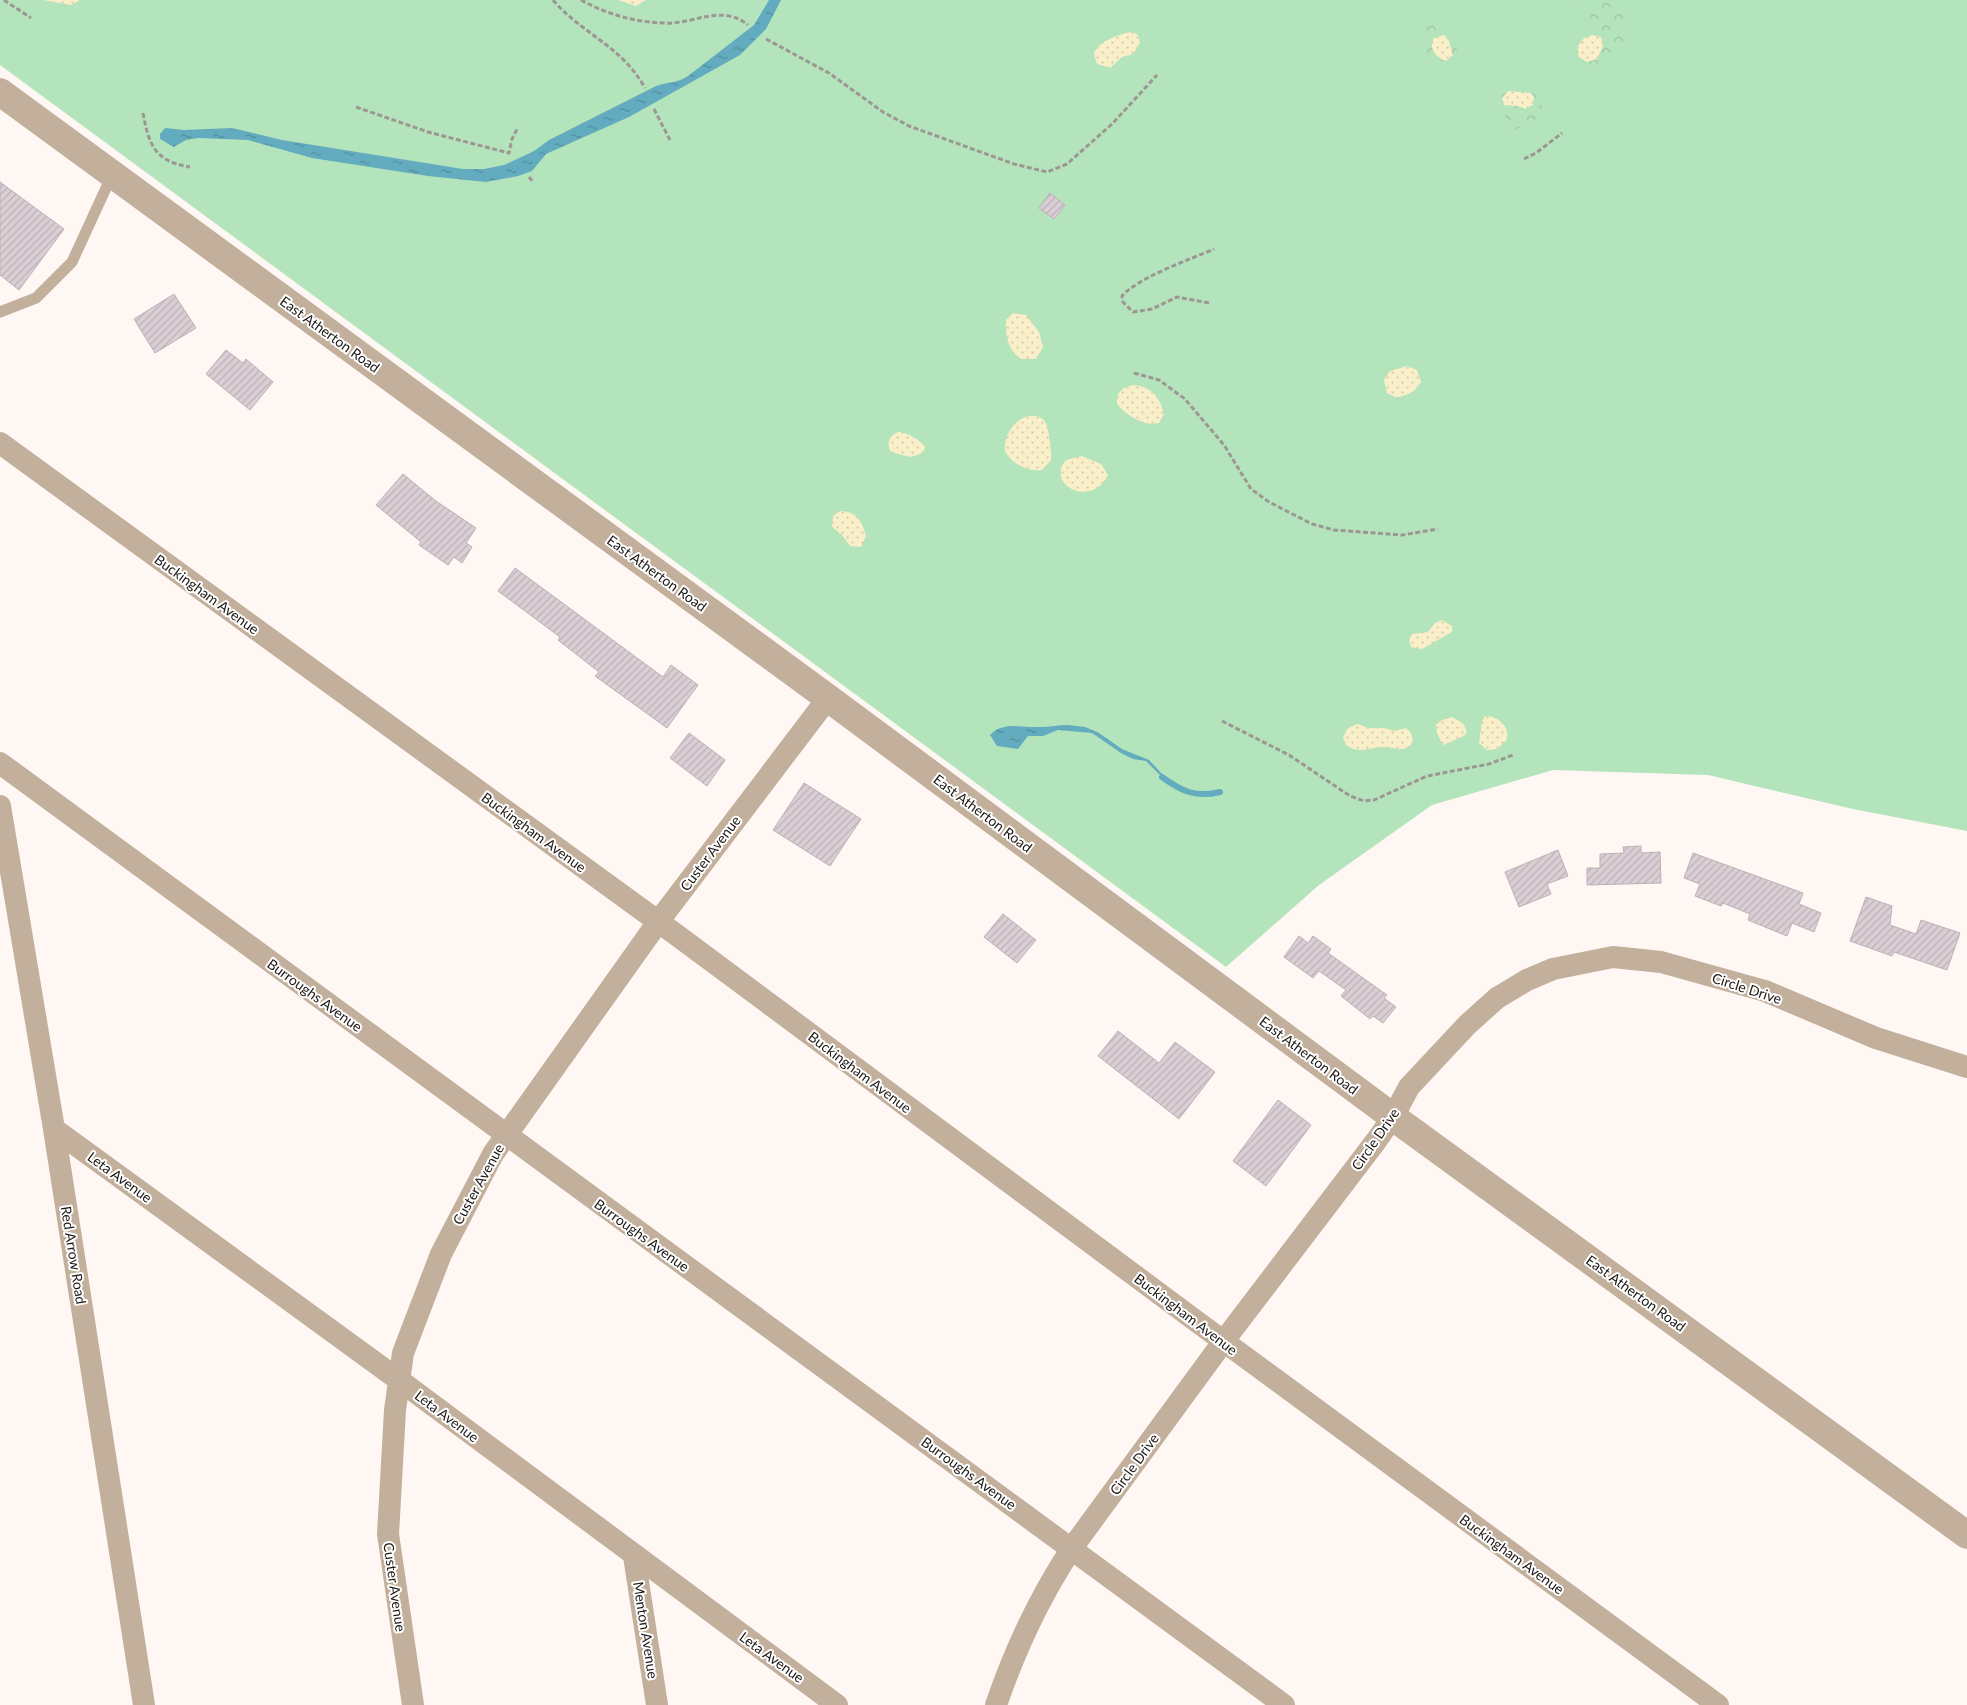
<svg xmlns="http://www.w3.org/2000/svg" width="1967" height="1705" font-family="Lato,sans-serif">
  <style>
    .green { fill: #b4e4bb }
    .forest { fill: url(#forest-crowns) }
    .sand { fill: url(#sand-dots) }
    .water { fill: url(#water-ripples) }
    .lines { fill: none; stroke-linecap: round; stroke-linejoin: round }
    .stream { stroke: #63acc0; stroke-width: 6 }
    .building { fill: url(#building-hatch); stroke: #bdb1b6 }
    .path { stroke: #9d9794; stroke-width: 3; stroke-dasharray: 5 2.5; stroke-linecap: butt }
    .service { stroke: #c3b09c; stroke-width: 11 }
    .minor { stroke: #c3b09c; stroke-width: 22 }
    .tertiary { stroke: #c3b09c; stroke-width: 28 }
    .labels { text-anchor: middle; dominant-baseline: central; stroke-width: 4; stroke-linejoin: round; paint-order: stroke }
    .street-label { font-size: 14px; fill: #1c1815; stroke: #fff }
  </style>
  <defs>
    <pattern id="forest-crowns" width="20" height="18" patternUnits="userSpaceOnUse" patternTransform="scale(1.25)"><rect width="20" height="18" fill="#b4e4bb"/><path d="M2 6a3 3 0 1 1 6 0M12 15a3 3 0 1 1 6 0" fill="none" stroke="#9ac3a0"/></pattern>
    <pattern id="sand-dots" width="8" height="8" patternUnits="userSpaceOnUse" patternTransform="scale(1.25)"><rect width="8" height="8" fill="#f9efc9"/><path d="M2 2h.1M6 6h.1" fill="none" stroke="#d5ccac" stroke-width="1.8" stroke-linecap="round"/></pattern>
    <pattern id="water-ripples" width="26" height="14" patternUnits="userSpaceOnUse" patternTransform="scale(1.25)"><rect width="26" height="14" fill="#63acc0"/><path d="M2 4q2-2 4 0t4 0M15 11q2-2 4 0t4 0" fill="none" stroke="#518b9b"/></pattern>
    <pattern id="building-hatch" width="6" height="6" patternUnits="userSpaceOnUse" patternTransform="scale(1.25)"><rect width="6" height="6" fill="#dbcfd5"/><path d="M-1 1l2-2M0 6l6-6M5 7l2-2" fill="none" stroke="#bbb1b6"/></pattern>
  </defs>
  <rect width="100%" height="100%" fill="#fef7f3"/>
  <path class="green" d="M0,0H1967V831L1853,809L1708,775L1553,770L1432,805L1319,885L1226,967L0,65Z"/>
  <path class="forest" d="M1577,0H1614C1618,8 1624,16 1626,25C1633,57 1596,85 1574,53C1576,34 1607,15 1577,0Z
    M1436,23C1450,25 1460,42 1456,56C1445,68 1430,58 1422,47L1425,28Z
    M1511,89L1537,93C1543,100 1543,110 1539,118L1514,130L1507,126L1501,101L1502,95Z"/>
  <path class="sand" d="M43,0H80L71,5Z
    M618,0H646L636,6Z
    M1133,32L1138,35L1140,43L1133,54L1122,57L1110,68L1097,64L1094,54C1097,42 1120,33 1133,32Z
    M1444,35L1449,41L1453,55L1446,61C1436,58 1428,48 1434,38Z
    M1593,35L1601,37L1603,46L1597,59L1587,62L1579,57L1577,47L1584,38Z
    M1508,91L1531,93L1534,97L1533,105L1525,109L1518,106L1504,105L1502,98Z
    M1013,313L1026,315L1039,332L1043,347L1036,359H1021C1008,350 1005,335 1006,320Z
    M1407,366L1417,370L1421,382L1413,392L1397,398L1387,393L1384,380L1390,371Z
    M1133,385C1151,386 1160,397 1164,414L1159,423C1144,427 1126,415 1117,404C1116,392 1122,388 1133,385Z
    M1028,416C1048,414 1048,427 1050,443C1050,449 1052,454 1051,460L1042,470C1029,472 1011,464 1005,451C1003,436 1014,420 1028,416Z
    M898,432C906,432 921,440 925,447L923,453L910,457L891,452C886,443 889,436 898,432Z
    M1082,456L1101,464L1108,475C1091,509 1045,485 1066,460Z
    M840,511C856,511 863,522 866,536L861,547L850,546L842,535L832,527L833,516Z
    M1442,620L1452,626V632L1422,649L1411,647L1409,640L1412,634L1428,632L1435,623Z
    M1485,716C1498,716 1510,726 1507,740L1497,749L1487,750L1479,743L1482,721Z
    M1452,717L1463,723L1467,732L1464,736L1443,745L1437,733L1436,725L1442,720Z
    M1358,724L1368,728H1384L1394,731L1406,728L1411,733L1413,741C1406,755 1393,746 1381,747C1367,748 1359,754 1346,745L1343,737L1348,728Z"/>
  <path class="water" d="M769,0H781L766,29L740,55L629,117L546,154L532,171L518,176L486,182L428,176L312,158L248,140L198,138L186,140L174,147L160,139V134L165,128L184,130L232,128L282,140L463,169H484L504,165L534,151L549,140L656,86C667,82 678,83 688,76L754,25Z
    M1068,725L1085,727L1099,733L1122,749L1149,760L1163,775L1162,777L1146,761L1133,759L1121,753L1092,733L1058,730L1043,736H1028L1018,749L997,746L990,735C1003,721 1023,728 1040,727C1050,727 1059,725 1068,725Z"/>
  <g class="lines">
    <path class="stream" d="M1162,777C1181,791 1196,798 1220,792"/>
  </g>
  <path class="building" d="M0,182L64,229L19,290L0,275Z
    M1050,193L1065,205L1054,219L1039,208Z
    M174,294L196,328L155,353L134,319Z
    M226,350L243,363L246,359L273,382L250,410L206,374Z
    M403,474L436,501L476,528L466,543L472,547L462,563L454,557L448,565L419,545L421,542L376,505Z
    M515,568L663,677L671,665L698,685L667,728L595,676L599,672L558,640L560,637L498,591Z
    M689,733L725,760L707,786L670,758Z
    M804,783L861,819L830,866L773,830Z
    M1641,846V853L1660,852L1661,883L1587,885V868H1600V854L1624,853L1623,847Z
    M1558,850L1568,876L1547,884L1551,894L1519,907L1505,872Z
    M1693,853L1803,893L1799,904L1821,913L1814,932L1792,923L1787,936L1748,920L1750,914L1723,903L1721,906L1695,896L1700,884L1684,878Z
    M1866,897L1892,906L1890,925L1916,934L1921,920L1960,933L1947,970L1894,952L1892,956L1850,941Z
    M1003,914L1036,940L1017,963L984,937Z
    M1299,936L1308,943L1313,936L1331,949L1328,953L1387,995L1384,998L1396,1007L1383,1023L1373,1016L1370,1019L1341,996L1346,990L1319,971L1313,978L1284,957Z
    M1118,1031L1159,1063L1175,1042L1215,1072L1179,1119L1098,1056Z
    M1278,1100L1311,1125L1266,1186L1233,1161Z"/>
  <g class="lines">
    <path class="path" d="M4,0L31,18
      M553,0C583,35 621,45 645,88
      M581,0C606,14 635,22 663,23C694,25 721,3 748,25
      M766,39L829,73L883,112L909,126L1014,164L1047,172L1067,164L1112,124L1157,75
      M356,107L428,132L509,153L512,139L518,127
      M654,109L671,142
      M143,113C149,146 155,161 190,167
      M1524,159L1536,153L1562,133
      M529,177L533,182
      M1209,303L1177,297L1152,309L1133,312L1123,302L1122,296C1137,278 1191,259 1214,249
      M1134,373L1159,380L1185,399L1224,445L1251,489L1269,502L1312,524L1334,530L1402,535L1438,529
      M1222,721L1289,755L1350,796L1364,801L1374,800L1427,776L1489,764L1513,755"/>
    <path class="service" d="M0,312L36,298L72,262L112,175"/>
    <path class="minor" d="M0,443L678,936L1196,1321L1718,1705
      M0,763L1284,1705
      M0,806L54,1129L144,1705
      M54,1129L399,1380L837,1705
      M634,1556L657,1705
      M413,1705L388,1534L395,1410L403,1353L441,1254L493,1154L658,922L828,698
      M996,1705C1015,1650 1040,1596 1072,1548L1223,1342L1376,1141L1393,1117L1409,1087L1467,1025L1497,998L1527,980L1553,969L1613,957L1661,962L1765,991L1876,1038L1967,1067"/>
    <path class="tertiary" d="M0,92L828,698L1393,1117L1967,1535"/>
  </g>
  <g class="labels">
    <g class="street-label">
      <text transform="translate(330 334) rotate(36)">East Atherton Road</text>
      <text transform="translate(657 573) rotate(36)">East Atherton Road</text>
      <text transform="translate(207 594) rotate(36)">Buckingham Avenue</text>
      <text transform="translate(983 813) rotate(37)">East Atherton Road</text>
      <text transform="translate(534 832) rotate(36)">Buckingham Avenue</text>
      <text transform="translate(710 853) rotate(-53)">Custer Avenue</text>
      <text transform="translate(1747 988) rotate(18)">Circle Drive</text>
      <text transform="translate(315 995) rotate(36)">Burroughs Avenue</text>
      <text transform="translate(1309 1055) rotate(37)">East Atherton Road</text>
      <text transform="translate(860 1072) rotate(37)">Buckingham Avenue</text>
      <text transform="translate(1375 1139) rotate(-55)">Circle Drive</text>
      <text transform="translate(120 1177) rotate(36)">Leta Avenue</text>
      <text transform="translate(478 1184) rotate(-61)">Custer Avenue</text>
      <text transform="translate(642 1235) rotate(36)">Burroughs Avenue</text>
      <text transform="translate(74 1255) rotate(81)">Red Arrow Road</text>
      <text transform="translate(1636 1293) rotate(36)">East Atherton Road</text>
      <text transform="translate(1186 1314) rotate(37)">Buckingham Avenue</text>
      <text transform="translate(447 1416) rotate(37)">Leta Avenue</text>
      <text transform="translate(1134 1464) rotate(-54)">Circle Drive</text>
      <text transform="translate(969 1473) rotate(36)">Burroughs Avenue</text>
      <text transform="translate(1512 1554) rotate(36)">Buckingham Avenue</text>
      <text transform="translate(395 1587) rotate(82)">Custer Avenue</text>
      <text transform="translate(646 1630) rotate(81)">Menton Avenue</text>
      <text transform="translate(772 1657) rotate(36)">Leta Avenue</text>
    </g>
  </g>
</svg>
